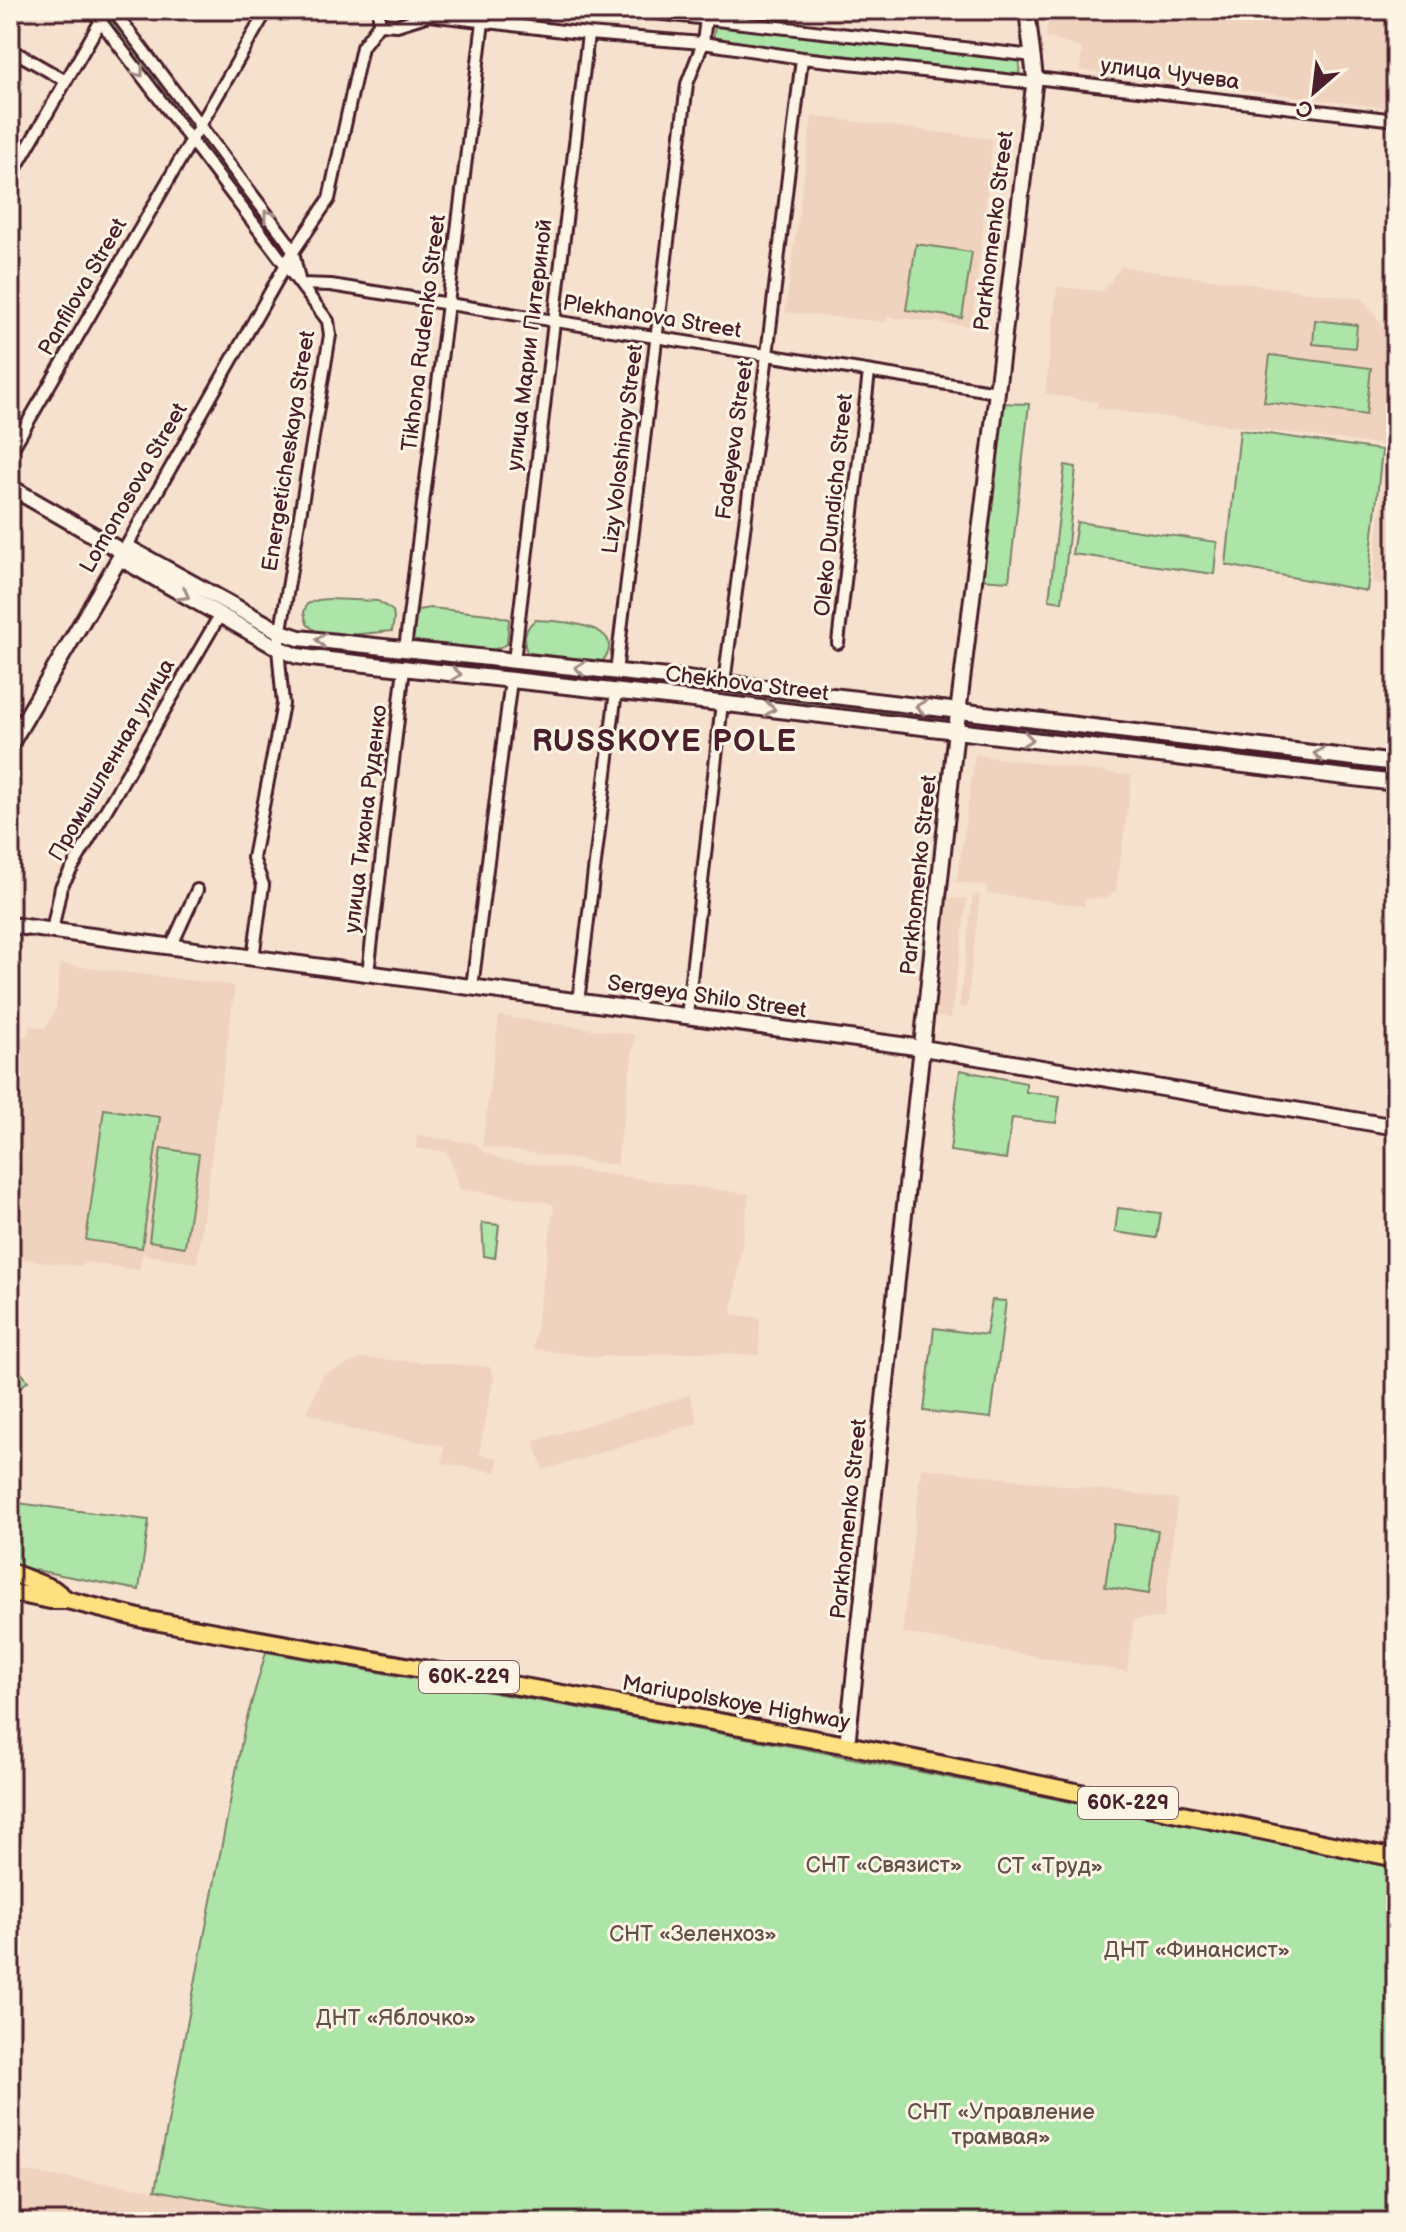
<svg xmlns="http://www.w3.org/2000/svg" width="1406" height="2232" font-family="'Balsamiq Sans',sans-serif">
  <style>
    .built { fill: #f0d3be }
    .green { fill: #ade4a7; stroke: #7c8269; stroke-width: 2 }
    .lines { fill: none; stroke-linecap: round; stroke-linejoin: round }
    .street-casing { stroke: #4a1f2b; stroke-width: 16 }
    .secondary-casing { stroke: #4a1f2b; stroke-width: 20 }
    .primary-casing { stroke: #4a1f2b; stroke-width: 22 }
    .street { stroke: #fcf5e5; stroke-width: 10 }
    .secondary { stroke: #fcf5e5; stroke-width: 14 }
    .primary { stroke: #fde080; stroke-width: 16 }
    .oneway { stroke: #a38a88 }
    .labels { text-anchor: middle; dominant-baseline: central; stroke-width: 6; stroke-linejoin: round; paint-order: stroke }
    .shield { fill: #fcf5e5; stroke: #7f5f63; stroke-width: 2 }
    .shield-label { font-size: 20px; font-weight: bold; fill: #4a1f2b }
    .street-label { font-size: 22px; fill: #4a1f2b; stroke: #fcf5e5 }
    .park-label { font-size: 22px; fill: #63504a; stroke: #fcf5e5 }
    .district-label { font-size: 30px; font-weight: bold; letter-spacing: 2px; fill: #4a1f2b; stroke: #fcf5e5 }
  </style>
  <rect width="100%" height="100%" fill="#f5e1ce"/>
  <filter id="ink" filterUnits="userSpaceOnUse"><feTurbulence type="fractalNoise" baseFrequency=".0125" numOctaves="2"/><feDisplacementMap in="SourceGraphic" scale="16" xChannelSelector="R" yChannelSelector="G"/><feConvolveMatrix kernelMatrix="1 2 1 2 8 2 1 2 1" color-interpolation-filters="sRGB"/></filter>
  <g filter="url(#ink)">
    <path class="built" d="M1049,10H1396V109L1080,70L1082,49L1046,37Z
      M812,116L993,139L972,326L887,317L886,322L785,312Z
      M1121,267L1363,299L1396,345V586L1372,583L1388,446L1097,408L1098,402L1045,394L1057,287L1103,291Z
      M975,755L1132,776L1116,891L1107,898L1085,899L1084,906L987,893V886L944,880H957Z
      M973,895H980L967,1008L959,1007Z
      M947,898L967,899L951,1018L934,1016Z
      M60,964L235,986L197,1263L142,1254L139,1270L83,1262L82,1266L10,1258V1042L28,1035L29,1026L45,1028L56,1009Z
      M499,1016L635,1035L617,1165L482,1146Z
      M417,1135L477,1144L480,1150L503,1160L749,1194L732,1314L760,1318L759,1355L701,1352L597,1357L533,1349L554,1205L542,1201L460,1189L447,1152L416,1148Z
      M363,1358L490,1367L494,1376L479,1454L498,1458L496,1472L442,1463L444,1446L348,1429L307,1412L323,1375Z
      M690,1395L698,1423L543,1470L534,1441Z
      M921,1468L1177,1499L1164,1618L1134,1619L1127,1672L902,1633Z
      M10,2170L155,2190L330,2222H10Z"/>
    <path class="green" d="M114,19L193,123L187,128L108,24Z
      M715,26L1020,60L1019,75L713,41Z
      M206,141L284,245L278,249L199,145Z
      M916,244L972,252L962,318L906,310Z
      M1315,320L1357,325L1355,348L1313,344Z
      M1270,355L1371,368L1366,415L1264,402Z
      M1000,403L1029,404L1009,581L980,579Z
      M1240,430L1382,450L1367,591L1226,565Z
      M1065,465L1076,467L1062,602L1049,600Z
      M1077,522L1217,542L1214,574L1072,554Z
      M328,599L378,601L393,611L394,619L392,631L349,635L318,633L307,624L304,612L307,604L318,600Z
      M430,608L489,614L509,619L507,644C479,660 443,648 414,642L408,631L418,610Z
      M535,620C557,621 633,624 602,662L565,660L527,653C522,640 524,629 535,620Z
      M287,641L707,688L706,697L310,653L286,645Z
      M767,694L932,715L931,723L766,703Z
      M1015,723L1396,767V778L1014,733Z
      M960,1070L1026,1083V1092L1060,1096L1056,1123L1012,1118L1006,1159L950,1151Z
      M104,1109L160,1117L142,1248L86,1240Z
      M161,1148L199,1154L185,1247L149,1241Z
      M1118,1208L1161,1213L1157,1238L1115,1232Z
      M482,1223L499,1225L495,1258L484,1256Z
      M992,1300L1006,1301L991,1418L924,1411L934,1328L986,1335Z
      M12,1362L28,1381L10,1396V1364Z
      M10,1502L149,1520L139,1590L25,1568L10,1560Z
      M1114,1524L1158,1530L1149,1594L1105,1587Z
      M266,1652L806,1749L1396,1867V2222H330L155,2190L245,1725Z"/>
    <g class="lines">
      <defs>
        <path id="street" d="M92,10L328,321L330,335L278,648L283,704L253,858L263,885L253,958
          M113,10L288,242L293,252L300,284L331,285L997,392
          M629,10L1033,56
          M379,24L397,25L429,15L588,34L703,43L802,58L1034,83
          M10,49L66,81
          M1035,78L1396,120
          M10,178L107,10
          M10,453L267,10
          M123,552L293,252L329,199L362,47L379,24V10
          M838,643L869,372
          M405,649L483,22
          M514,661L588,34
          M616,672L687,84L703,43L706,18
          M724,683L767,355L802,58
          M52,931L61,887L220,615
          M171,947L197,890
          M368,973L404,668
          M472,987L511,680
          M578,1002L616,691
          M687,1016L722,703"/>
        <path id="secondary" d="M10,487L123,552L132,550L281,632L299,638L724,683L1396,763
          M123,552L125,561L278,648L297,656L311,658L685,699L1396,783
          M10,745L123,552
          M10,925L923,1048L1396,1127
          M847,1745L956,730L1035,78L1027,10"/>
        <path id="primary" d="M10,1572L53,1589L67,1600
          M10,1592L50,1600H67L143,1619L847,1745L1396,1858"/>
      </defs>
      <use href="#street" class="street-casing"/>
      <use href="#secondary" class="secondary-casing"/>
      <use href="#primary" class="primary-casing"/>
      <use href="#street" class="street"/>
      <use href="#secondary" class="secondary"/>
      <use href="#primary" class="primary"/>
    </g>
    <defs><path id="oneway-chevron" d="M-2-3.5L2.5 0L-2 3.5" fill="none" stroke-width="1.6" stroke-linecap="round" stroke-linejoin="round" transform="scale(2)"/></defs>
    <g class="oneway">
      <use href="#oneway-chevron" transform="translate(139 72) rotate(53)"/>
      <use href="#oneway-chevron" transform="translate(268 215) rotate(-127)"/>
      <use href="#oneway-chevron" transform="translate(184 595) rotate(29)"/>
      <use href="#oneway-chevron" transform="translate(321 640) rotate(-174)"/>
      <use href="#oneway-chevron" transform="translate(580 668) rotate(-174)"/>
      <use href="#oneway-chevron" transform="translate(456 674) rotate(6)"/>
      <use href="#oneway-chevron" transform="translate(921 707) rotate(-173)"/>
      <use href="#oneway-chevron" transform="translate(770 709) rotate(7)"/>
      <use href="#oneway-chevron" transform="translate(1028 739) rotate(7)"/>
      <use href="#oneway-chevron" transform="translate(1319 754) rotate(-173)"/>
    </g>
  </g>
  <g class="labels">
    <g class="shield">
      <rect x="419" y="1661" width="100" height="32" rx="6"/>
      <rect x="1078" y="1787" width="100" height="32" rx="6"/>
    </g>
    <g class="shield-label">
      <text x="469" y="1677">60К-229</text>
      <text x="1128" y="1803">60К-229</text>
    </g>
    <g class="street-label">
      <text transform="translate(1170 74) rotate(7)">улица Чучева</text>
      <text transform="translate(994 231) rotate(-83)">Parkhomenko Street</text>
      <text transform="translate(83 287) rotate(-60)">Panfilova Street</text>
      <text transform="translate(652 317) rotate(9)">Plekhanova Street</text>
      <text transform="translate(424 333) rotate(-83)">Tikhona Rudenko Street</text>
      <text transform="translate(530 345) rotate(-83)">улица Марии Питериной</text>
      <text transform="translate(735 440) rotate(-82)">Fadeyeva Street</text>
      <text transform="translate(623 449) rotate(-83)">Lizy Voloshinoy Street</text>
      <text transform="translate(289 451) rotate(-81)">Energeticheskaya Street</text>
      <text transform="translate(134 488) rotate(-60)">Lomonosova Street</text>
      <text transform="translate(834 505) rotate(-84)">Oleko Dundicha Street</text>
      <text transform="translate(747 684) rotate(7)">Chekhova Street</text>
      <text transform="translate(112 760) rotate(-60)">Промышленная улица</text>
      <text transform="translate(366 819) rotate(-83)">улица Тихона Руденко</text>
      <text transform="translate(919 875) rotate(-84)">Parkhomenko Street</text>
      <text transform="translate(707 997) rotate(8)">Sergeya Shilo Street</text>
      <text transform="translate(849 1519) rotate(-84)">Parkhomenko Street</text>
      <text transform="translate(736 1703) rotate(10)">Mariupolskoye Highway</text>
    </g>
    <g class="park-label">
      <text x="884" y="1865">СНТ «Связист»</text>
      <text x="1050" y="1866">СТ «Труд»</text>
      <text x="693" y="1934">СНТ «Зеленхоз»</text>
      <text x="1197" y="1950">ДНТ «Финансист»</text>
      <text x="396" y="2018">ДНТ «Яблочко»</text>
      <text x="1001" y="2112">СНТ «Управление<tspan x="1001" dy="25">трамвая»</tspan></text>
    </g>
    <g class="district-label">
      <text x="665" y="742">RUSSKOYE POLE</text>
    </g>
  </g>
  <rect width="1406" height="2232" fill="none" stroke="#fcf5e5" stroke-width="40"/>
  <rect x="20" y="20" width="1366" height="2192" fill="none" stroke="#4a1f2b" stroke-width="3" filter="url(#ink)"/>
  <g transform="translate(1314 92) rotate(208)" stroke="#fcf5e5" stroke-width="6" paint-order="stroke">
  <path d="M0-6L14 30L0 20L-14 30Z" fill="#4a1f2b"/>
  <text y="-12" font-size="22" font-weight="bold" text-anchor="middle" fill="#4a1f2b">С</text>
  </g>
</svg>
